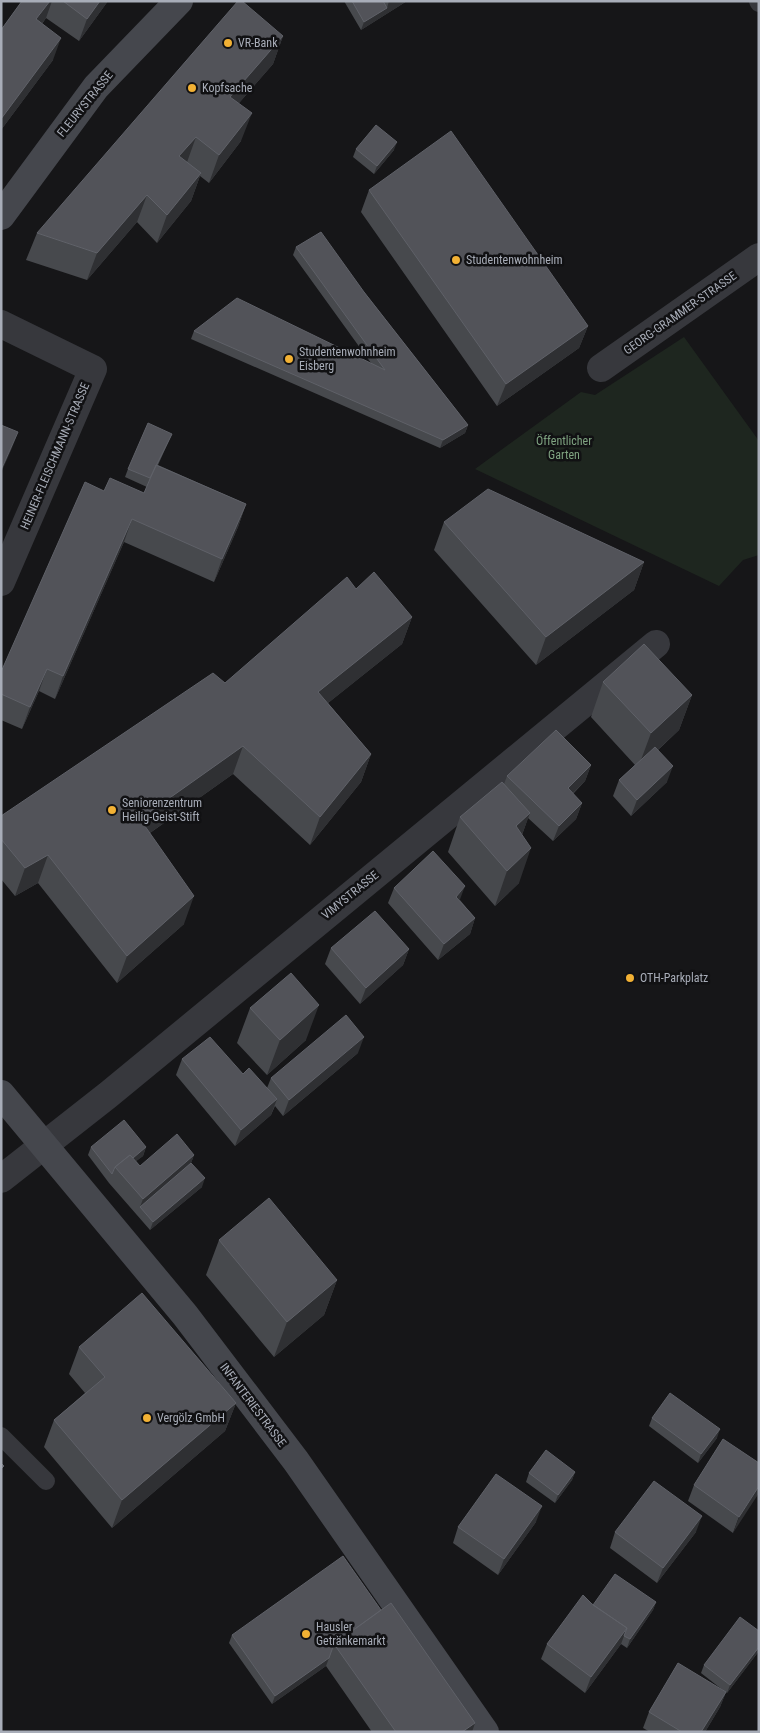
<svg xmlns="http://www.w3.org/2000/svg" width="760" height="1733" font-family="'Roboto Condensed',sans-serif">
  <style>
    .green { fill: #1e261f }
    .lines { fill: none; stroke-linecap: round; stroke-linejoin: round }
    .lane { stroke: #37383d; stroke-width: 18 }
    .street { stroke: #37383d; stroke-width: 28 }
    .secondary { stroke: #45474d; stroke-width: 28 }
    .wall { fill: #47494d }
    .shaded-wall { fill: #2f3033 }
    .building { fill: #525359; stroke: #5f6168 }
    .poi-dot { fill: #f2b134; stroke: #111113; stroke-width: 2 }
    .labels { text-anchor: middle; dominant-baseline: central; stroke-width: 5; stroke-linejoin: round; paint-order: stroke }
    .poi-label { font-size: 12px; fill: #a8adb8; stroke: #111113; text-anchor: start }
    .street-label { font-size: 12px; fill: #a8adb8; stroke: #111113 }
    .park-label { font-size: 12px; fill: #7fa381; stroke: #111113 }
  </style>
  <rect width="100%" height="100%" fill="#161618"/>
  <path class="green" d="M684,337L759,441V555L743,560L719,586L475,469L581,392L595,395Z"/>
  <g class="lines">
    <path class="lane" d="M758,1L759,3
      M1,1436L46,1481"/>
    <path class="street" d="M1,324L93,369L1,582
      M601,368L759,257
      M1,1179L108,1095L656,644"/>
    <path class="secondary" d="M1,216L96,87L179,1
      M1,1094L185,1315L296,1461L485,1732"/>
  </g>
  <path class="wall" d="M22,1H108L79,41L46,18L42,24L53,60L1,130V30Z
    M344,1H407L361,30Z
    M283,36L273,64L239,103L241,141L209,183L200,176L191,201L157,243L137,222L87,280L26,260L37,233Z
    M356,149L394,150L374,174L353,157Z
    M369,190L588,326L579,348L497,406L361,212Z
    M296,247L364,292L468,425L465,433L440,448L191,339L194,331L371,363L293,255Z
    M172,434L158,465L246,504L238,527L214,582L124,542L55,699L39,691L22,729L1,720V672L144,493L147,487L125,477L128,469Z
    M444,522L644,562L634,590L536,665L434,550Z
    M356,589L412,617L402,644L328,703L371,754L361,782L310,845L233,774L150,833L184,924L117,983L38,883L15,896L1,879V816L225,683Z
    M603,682L692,695L679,730L658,750L667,782L631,816L613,796L619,780L635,765L591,717Z
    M591,765L585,781L573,794L582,803L576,819L553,841L528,818L522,835L519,883L495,906L448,852L460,817L504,784L507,776Z
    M394,888L460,900L475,918L470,934L438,960L388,903Z
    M331,948L409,949L403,965L360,1004L325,964Z
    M250,1008L306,1040L267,1075L237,1043Z
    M358,1053L283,1116L275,1106L271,1115L235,1146L176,1075L182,1059L243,1074L267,1088L271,1078Z
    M91,1147H146L143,1156L136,1161L140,1166L194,1155L191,1163L202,1187L150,1230L109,1183L88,1155Z
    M219,1240L337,1280L324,1315L274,1357L206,1275Z
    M79,1347L236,1403L225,1431L112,1528L44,1447L54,1420L85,1393L69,1374Z
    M652,1418L717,1438L698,1463L649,1426Z
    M759,1463L733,1533L688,1501L694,1485Z
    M575,1472L572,1480L555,1503L526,1482L529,1473Z
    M536,1522L498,1575L453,1543L458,1527Z
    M615,1532H696L657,1583L610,1548Z
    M656,1602L653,1610L627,1648L621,1644L585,1693L541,1659L547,1644L593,1605Z
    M381,1610L472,1732H372L326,1666L272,1704L229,1643L232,1635Z
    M759,1631V1651L727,1693L726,1692L720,1707L705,1732H650L643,1728L649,1712L724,1691L701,1673L704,1665Z"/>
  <path class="shaded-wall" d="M50,1H52L46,18L28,42L36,19Z
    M100,1H108L79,41L87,19Z
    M389,1H407L361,30L364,22L387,8Z
    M283,36L273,64L220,125L230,97Z
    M61,38L53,60L1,130V119Z
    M252,113L241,141L209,183L219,155Z
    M196,137L186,165L179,156Z
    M397,142L394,150L374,174L377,166Z
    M201,173L191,201L157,243L167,215Z
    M147,195L137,222L87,280L97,253Z
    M588,326L579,348L497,406L506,384Z
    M468,425L465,433L440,448L443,440Z
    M18,432L12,448L1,473V470Z
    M246,504L238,527L214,582L222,559Z
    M132,519L124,542L55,699L63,676Z
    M644,562L634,590L536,665L546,637Z
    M412,617L402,644L308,719L318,692Z
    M47,669L39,691L22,729L30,707Z
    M692,695L679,730L638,768L651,733Z
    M243,746L233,774L130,847L140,819Z
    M371,754L361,782L310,845L320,817Z
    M591,765L585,781L562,804L568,788Z
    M673,766L667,782L631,816L637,800Z
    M582,803L576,819L553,841L559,826Z
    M530,813L517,848L516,826Z
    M531,848L519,883L495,906L507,871Z
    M48,855L38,883L15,896L25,868Z
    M465,886L459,902L456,897Z
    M194,896L184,924L117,983L127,956Z
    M475,918L470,934L438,960L444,944Z
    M409,949L403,965L360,1004L366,988Z
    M319,1005L306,1040L267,1075L280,1040Z
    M364,1037L358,1053L283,1116L289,1100Z
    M277,1099L271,1115L235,1146L241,1130Z
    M146,1147L143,1156L121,1173L118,1170Z
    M194,1155L188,1171L140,1207L143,1199Z
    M205,1178L202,1187L150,1230L153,1222Z
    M337,1280L324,1315L274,1357L287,1322Z
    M236,1403L225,1431L112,1528L122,1500Z
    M720,1429L717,1438L698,1463L701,1454Z
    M575,1472L572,1480L555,1503L558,1495Z
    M759,1486V1493L733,1533L739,1517Z
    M542,1506L536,1522L498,1575L504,1559Z
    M702,1516L696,1532L657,1583L663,1568Z
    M656,1602L653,1610L627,1648L630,1639Z
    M627,1628L621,1644L585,1693L591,1677Z
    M759,1647V1651L727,1693L730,1685Z
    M329,1658L326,1666L272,1704L275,1696Z
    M726,1692L720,1707L705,1732H701Z
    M475,1723L472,1732H462Z"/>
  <path class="building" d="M22,1H50L36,19L61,38L1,119V30Z
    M63,1H100L87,19Z
    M238,1H242L283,36L230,97L252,113L219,155L196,137L179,156L201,173L167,215L147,195L97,253L37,233Z
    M352,1H383L387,8L364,22Z
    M376,125L397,142L377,166L356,149Z
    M451,131L588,326L506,384L369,190Z
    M321,232L364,292L468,425L443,440L194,331L237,298L385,370L296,247Z
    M148,423L172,434L150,478L128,469Z
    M1,425L18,432L1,470Z
    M156,465L246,504L222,559L132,519L63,676L47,669L30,707L1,694V672L85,482L104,491L110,478L144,493Z
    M488,489L644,562L546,637L444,522Z
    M374,572L412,617L318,692L371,754L320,817L243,746L140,819L194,896L127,956L48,855L25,868L1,839V816L213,673L225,683L347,577L356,589Z
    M644,644L692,695L651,733L603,682Z
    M556,730L591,765L568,788L582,803L559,826L507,776Z
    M655,747L673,766L637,800L619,780Z
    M502,782L530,813L516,826L531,848L507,871L460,817Z
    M433,851L465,886L456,897L475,918L444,944L394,888Z
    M375,911L409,949L366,988L331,948Z
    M291,973L319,1005L280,1040L250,1008Z
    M346,1015L364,1037L289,1100L271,1078Z
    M210,1037L243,1074L249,1068L277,1099L241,1130L182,1059Z
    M124,1120L146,1147L133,1158L130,1155L115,1167L112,1174L91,1147Z
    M177,1134L194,1155L143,1199L115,1167L130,1155L140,1166Z
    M191,1163L205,1178L153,1222L140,1207Z
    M269,1198L337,1280L287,1322L219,1240Z
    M142,1293L236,1403L122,1500L54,1420L105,1377L79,1347Z
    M670,1393L720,1429L701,1454L652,1418Z
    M723,1439L759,1463V1486L739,1517L694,1485Z
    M546,1450L575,1472L558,1495L529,1473Z
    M1,1463L4,1466L1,1469Z
    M496,1474L542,1506L504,1559L458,1527Z
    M654,1481L702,1516L663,1568L615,1532Z
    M343,1556L381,1610L334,1644L329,1658L275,1696L232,1635Z
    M615,1574L656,1602L630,1639L624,1636L627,1628L593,1605Z
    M583,1595L592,1604L627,1628L591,1677L547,1644Z
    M391,1603L475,1723L462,1732H396L334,1644Z
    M740,1617L759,1631V1647L730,1685L704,1665Z
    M678,1663L726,1692L701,1732H682L649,1712Z"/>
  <g class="poi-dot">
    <circle cx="228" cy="43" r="5"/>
    <circle cx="192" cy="88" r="5"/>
    <circle cx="456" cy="260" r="5"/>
    <circle cx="289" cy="359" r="5"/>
    <circle cx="112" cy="810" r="5"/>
    <circle cx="630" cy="978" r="5"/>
    <circle cx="147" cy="1418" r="5"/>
    <circle cx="306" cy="1634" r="5"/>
  </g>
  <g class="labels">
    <g class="poi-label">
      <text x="238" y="43">VR-Bank</text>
      <text x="202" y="88">Kopfsache</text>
      <text x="466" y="260">Studentenwohnheim</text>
      <text x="299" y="352">Studentenwohnheim<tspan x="299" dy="14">Eisberg</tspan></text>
      <text x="122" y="803">Seniorenzentrum<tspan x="122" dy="14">Heilig-Geist-Stift</tspan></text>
      <text x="640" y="978">OTH-Parkplatz</text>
      <text x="157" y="1418">Vergölz GmbH</text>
      <text x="316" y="1627">Hausler<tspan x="316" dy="14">Getränkemarkt</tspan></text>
    </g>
    <g class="street-label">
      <text transform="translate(85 104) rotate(-51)">FLEURYSTRASSE</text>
      <text transform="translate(680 313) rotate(-35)">GEORG-GRAMMER-STRASSE</text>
      <text transform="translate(55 456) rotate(-67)">HEINER-FLEISCHMANN-STRASSE</text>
      <text transform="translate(350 895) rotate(-39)">VIMYSTRASSE</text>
      <text transform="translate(253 1405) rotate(53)">INFANTERIESTRASSE</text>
    </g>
    <g class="park-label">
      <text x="564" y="441">Öffentlicher<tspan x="564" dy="14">Garten</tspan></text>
    </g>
  </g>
  <rect width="760" height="1733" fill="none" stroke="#a8adb8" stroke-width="5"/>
</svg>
